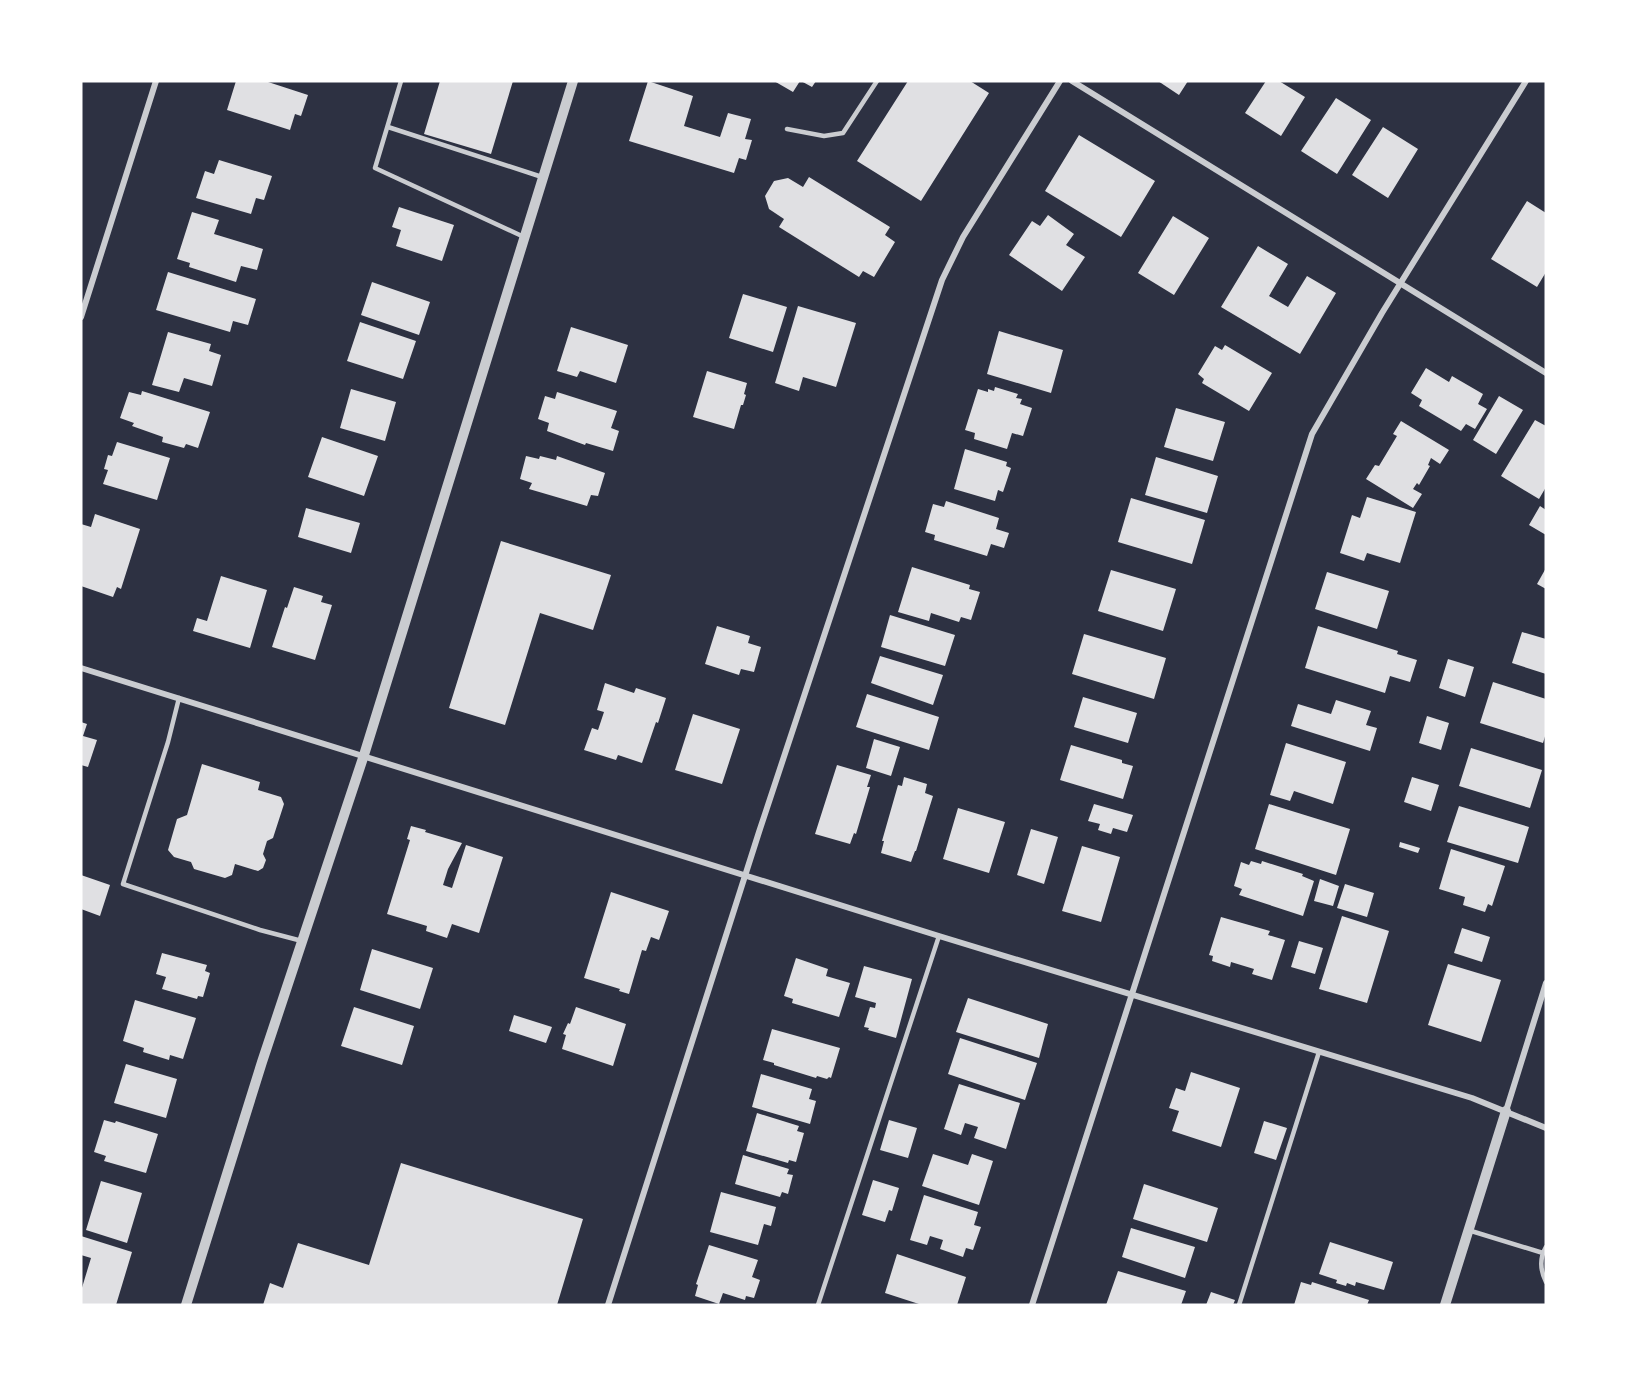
<svg xmlns="http://www.w3.org/2000/svg" width="1627" height="1386" font-family="Rubik,sans-serif">
  <style>
    .building { fill: #e0e0e3 }
    .lines { fill: none; stroke-linecap: round; stroke-linejoin: round }
    .service { stroke: #caccd0; stroke-width: 4.5 }
    .minor { stroke: #caccd0; stroke-width: 6 }
    .tertiary { stroke: #caccd0; stroke-width: 10 }
  </style>
  <rect width="100%" height="100%" fill="#2d3142"/>
  <path class="building" d="M236,81H265L308,95L301,116L295,114L290,130L227,110Z
    M440,81H513L491,154L424,134Z
    M648,81L693,96L684,126L720,137L728,113L751,119L745,139L752,140L746,160L739,158L734,173L629,141Z
    M774,81H800L793,92Z
    M801,81H816L812,87Z
    M908,81H970L989,93L921,201L857,161Z
    M1158,81H1188L1179,95Z
    M1266,81H1279L1305,97L1281,136L1245,113Z
    M1336,98L1371,120L1337,174L1301,151Z
    M1383,127L1418,149L1388,198L1352,175Z
    M1079,135L1155,181L1121,237L1045,191Z
    M219,160L272,176L264,200L256,198L251,214L196,198L205,171L214,174Z
    M809,177L890,227L885,235L895,242L874,277L863,271L859,277L779,227L784,219L769,209L765,196L774,181L788,178L803,187Z
    M1527,201L1546,213V272L1537,287L1491,259Z
    M399,207L454,225L442,261L396,246L401,230L392,227Z
    M192,212L219,220L214,234L263,249L257,270L241,266L236,282L189,267L190,263L177,259Z
    M1048,215L1074,234L1066,245L1085,257L1062,291L1009,255L1032,221L1040,226Z
    M1173,216L1209,238L1174,295L1138,273Z
    M1258,246L1288,264L1269,296L1288,307L1307,276L1336,293L1300,354L1221,307Z
    M168,272L256,299L248,325L233,321L230,332L156,310Z
    M372,282L430,302L419,335L361,315Z
    M743,294L787,307L773,352L729,338Z
    M798,306L856,323L836,387L803,377L799,391L775,383Z
    M360,322L416,341L403,379L347,361Z
    M571,327L628,345L616,383L580,371L577,377L557,371Z
    M999,331L1063,350L1051,393L987,374Z
    M168,332L211,344L209,351L221,355L212,386L184,378L179,392L152,385Z
    M1225,345L1272,373L1249,411L1202,383L1204,379L1198,374L1215,346L1222,350Z
    M1426,368L1449,382L1452,376L1483,394L1478,404L1487,409L1475,429L1466,424L1461,431L1419,406L1422,400L1411,393Z
    M707,371L747,383L744,394L746,395L743,405H741L734,429L693,417Z
    M995,387L1018,394L1016,398L1022,399L1020,404L1032,408L1023,436L1012,433L1007,449L974,439L975,433L965,430L978,389L988,392V389L994,391Z
    M351,389L396,402L385,441L340,428Z
    M142,391L210,412L198,448L186,444L184,448L162,442L163,437L132,426L134,423L120,418L129,392L141,395Z
    M557,392L617,411L611,428L619,431L613,451L586,443L585,445L547,431L549,423L538,419L545,396L555,399Z
    M1499,396L1523,410L1496,454L1473,440Z
    M1176,408L1225,422L1213,461L1164,447Z
    M1535,420L1546,426V487L1539,499L1501,476Z
    M1401,421L1449,450L1440,464L1431,458L1428,465L1430,466L1419,485L1417,483L1413,489L1422,494L1413,508L1366,479L1375,465L1379,466L1397,436L1393,434Z
    M322,437L378,456L364,496L308,477Z
    M117,442L170,458L157,500L103,484L108,470L104,469L108,455L112,456Z
    M965,449L1007,462L1006,466L1011,468L1003,492L998,490L995,501L954,489Z
    M526,456L539,459L540,456L556,460L557,456L605,473L598,496L591,495L587,506L529,489L532,483L520,479Z
    M1156,457L1218,476L1207,513L1145,495Z
    M1367,497L1416,512L1400,563L1367,553L1364,561L1340,553L1352,515L1360,518Z
    M1131,498L1205,520L1192,564L1118,542Z
    M946,501L999,518L996,529L1009,533L1004,548L991,544L987,556L934,540L935,535L925,532L933,504L944,507Z
    M1540,506L1546,510V535L1529,525Z
    M306,508L360,523L351,553L298,537Z
    M95,514L140,529L121,589L117,587L113,597L81,586V524L91,527Z
    M501,541L611,575L593,630L540,613L505,725L449,708Z
    M912,567L970,585L969,589L980,592L971,620L961,617L959,622L931,613L929,621L898,612Z
    M1546,568V589L1537,584Z
    M1111,570L1176,589L1163,631L1098,611Z
    M1327,572L1389,591L1377,629L1315,609Z
    M221,576L267,590L250,648L193,631L197,618L207,621Z
    M294,587L323,596L321,602L332,605L315,660L272,647L285,607L287,608Z
    M890,615L955,635L945,666L881,647Z
    M717,626L750,636L748,643L761,647L754,672L741,669L739,675L705,664Z
    M1318,626L1398,651L1397,654L1417,660L1410,682L1390,676L1385,693L1305,668Z
    M1522,632L1546,639V674L1512,663Z
    M1084,634L1166,658L1154,699L1072,674Z
    M880,656L943,675L933,705L871,683Z
    M1448,659L1474,667L1465,697L1439,688Z
    M1493,682L1546,699V733L1543,743L1480,723Z
    M605,683L634,693L636,688L666,698L658,723L656,722L642,763L618,755L616,760L584,750L592,728L598,730L604,712L597,710Z
    M867,694L939,717L929,750L856,727Z
    M1083,697L1137,713L1128,743L1074,727Z
    M1336,700L1371,711L1366,725L1377,728L1370,751L1291,726L1298,704L1331,714Z
    M693,714L740,729L722,784L675,770Z
    M1427,716L1449,723L1441,750L1419,743Z
    M81,722L87,724L83,736L97,740L88,767L81,765Z
    M874,739L900,747L891,776L866,768Z
    M1286,743L1346,762L1333,804L1294,791L1290,801L1270,795Z
    M1071,745L1122,760V763L1133,766L1123,799L1060,780Z
    M1471,748L1542,770L1530,808L1459,786Z
    M202,764L260,782L258,790L281,797L284,804L273,838L267,841L263,854L266,860L263,868L258,871L235,864L232,875L225,878L194,869L191,862L174,857L168,850L177,819L187,815Z
    M837,765L871,775L867,787H870L856,834L854,833L850,844L815,834Z
    M904,777L927,784L925,793L933,796L916,851H915L911,862L881,853L884,841H882L898,785L902,786Z
    M1412,777L1439,785L1431,811L1404,802Z
    M1094,804L1133,815L1127,832L1113,828L1111,834L1098,830L1100,824L1088,821Z
    M1269,804L1350,829L1336,875L1255,849Z
    M1459,806L1529,827L1518,863L1447,842Z
    M958,808L1005,822L989,873L943,859Z
    M411,826L426,830L425,832L462,843L448,869L443,885L452,888L466,845L503,857L479,933L452,924L447,938L426,931L427,926L387,914L410,840L407,839Z
    M1031,829L1058,837L1044,884L1017,875Z
    M1400,842L1420,848L1418,853L1399,847Z
    M1082,846L1120,857L1101,922L1062,911Z
    M1451,849L1505,866L1492,906L1488,904L1485,912L1463,905L1465,897L1439,889Z
    M1251,861L1261,864L1262,861L1303,874L1302,876L1314,881L1303,916L1239,895L1242,889L1234,886L1241,862L1249,865Z
    M81,875L110,885L100,916L81,909Z
    M1320,879L1339,886L1333,906L1314,901Z
    M1345,884L1374,893L1367,917L1337,908Z
    M611,892L669,911L659,940L651,937L646,951L642,950L629,994L619,991L620,989L584,978Z
    M1342,916L1389,931L1367,1003L1319,989Z
    M1221,917L1270,931L1268,935L1285,940L1272,980L1252,974L1254,969L1231,962L1230,967L1212,961L1213,956L1209,955Z
    M1462,928L1490,937L1482,962L1454,953Z
    M1299,941L1323,948L1315,974L1291,967Z
    M372,949L433,968L420,1009L360,990Z
    M162,953L207,965L205,971L210,973L203,997L198,996L197,999L162,989L166,977L156,974Z
    M796,958L828,969L826,976L850,983L839,1017L792,1003L793,999L784,996Z
    M1448,964L1501,980L1481,1042L1428,1025Z
    M864,966L912,979L896,1038L868,1030L869,1028L864,1027L870,1007L875,1008L876,1003L855,997Z
    M968,998L1048,1024L1039,1058L956,1032Z
    M135,1000L196,1018L183,1059L170,1055L169,1060L143,1052L144,1048L123,1041Z
    M354,1007L414,1026L402,1065L341,1046Z
    M576,1007L626,1024L613,1066L562,1049L566,1035L563,1034L568,1023L570,1024Z
    M514,1015L552,1027L546,1043L509,1031Z
    M772,1029L840,1048L831,1078L829,1077L827,1079L817,1076L816,1078L774,1065V1063L763,1060Z
    M960,1038L1037,1063L1025,1100L948,1074Z
    M126,1064L177,1079L166,1118L114,1103Z
    M1191,1072L1240,1088L1221,1147L1172,1131L1179,1111L1169,1108L1176,1088L1185,1091Z
    M761,1074L812,1089L809,1099L816,1101L810,1124L752,1107Z
    M959,1084L1020,1103L1006,1149L974,1138L978,1127L965,1123L961,1135L944,1129Z
    M757,1113L799,1126L797,1131L804,1133L796,1162L789,1160L788,1163L746,1151Z
    M104,1120L115,1123L116,1121L158,1134L146,1173L104,1161L106,1156L94,1152Z
    M889,1120L917,1128L908,1158L880,1150Z
    M1264,1121L1287,1128L1276,1160L1254,1153Z
    M933,1154L968,1165L972,1154L993,1161L979,1205L922,1186Z
    M743,1155L789,1169L787,1174L793,1175L788,1194L782,1192L780,1197L735,1184Z
    M401,1163L583,1219L557,1305H263L270,1283L283,1288L298,1243L369,1265Z
    M873,1180L899,1188L892,1211L889,1210L885,1222L862,1215Z
    M101,1181L142,1193L127,1243L86,1230Z
    M1144,1184L1218,1208L1207,1242L1133,1219Z
    M721,1192L776,1207L771,1226L764,1224L758,1245L710,1232Z
    M924,1195L978,1212L974,1225L981,1227L973,1250L966,1248L963,1257L940,1249L943,1240L930,1236L927,1245L910,1240Z
    M1131,1228L1195,1247L1185,1278L1122,1257Z
    M81,1236L132,1252L116,1305H81V1291L91,1258L81,1255Z
    M1330,1242L1393,1262L1384,1290L1356,1282L1355,1286L1347,1283L1346,1286L1336,1283L1337,1280L1319,1274Z
    M709,1245L758,1260L752,1277L760,1280L754,1298L746,1296L745,1300L723,1293L719,1304L695,1296L698,1285L696,1284Z
    M897,1254L966,1277L957,1305H922L885,1293Z
    M1118,1271L1186,1291L1181,1305H1106Z
    M1301,1282L1311,1285L1312,1282L1369,1300L1367,1305H1294Z
    M1211,1292L1235,1300L1233,1305H1206Z"/>
  <g class="lines">
    <path class="service" d="M401,81L375,168L524,237
      M388,127L542,177
      M787,129L824,136L843,133L877,81
      M179,698L168,742L123,884L260,930L302,941
      M1468,1230L1543,1253
      M1546,1247C1539,1259 1540,1270 1546,1282
      M818,1305L939,936
      M1239,1305L1319,1052"/>
    <path class="minor" d="M1072,81L1546,373
      M81,317L156,81
      M81,668L939,936L1472,1098L1546,1128
      M1506,1111L1546,983
      M608,1305L759,832L942,280L963,237L1060,81
      M1032,1305L1312,434L1382,313L1526,81"/>
    <path class="tertiary" d="M186,1305L262,1062L364,755L573,81
      M1445,1305L1506,1111"/>
  </g>
  <rect width="1627" height="1386" fill="none" stroke="#ffffff" stroke-width="165"/>
</svg>
